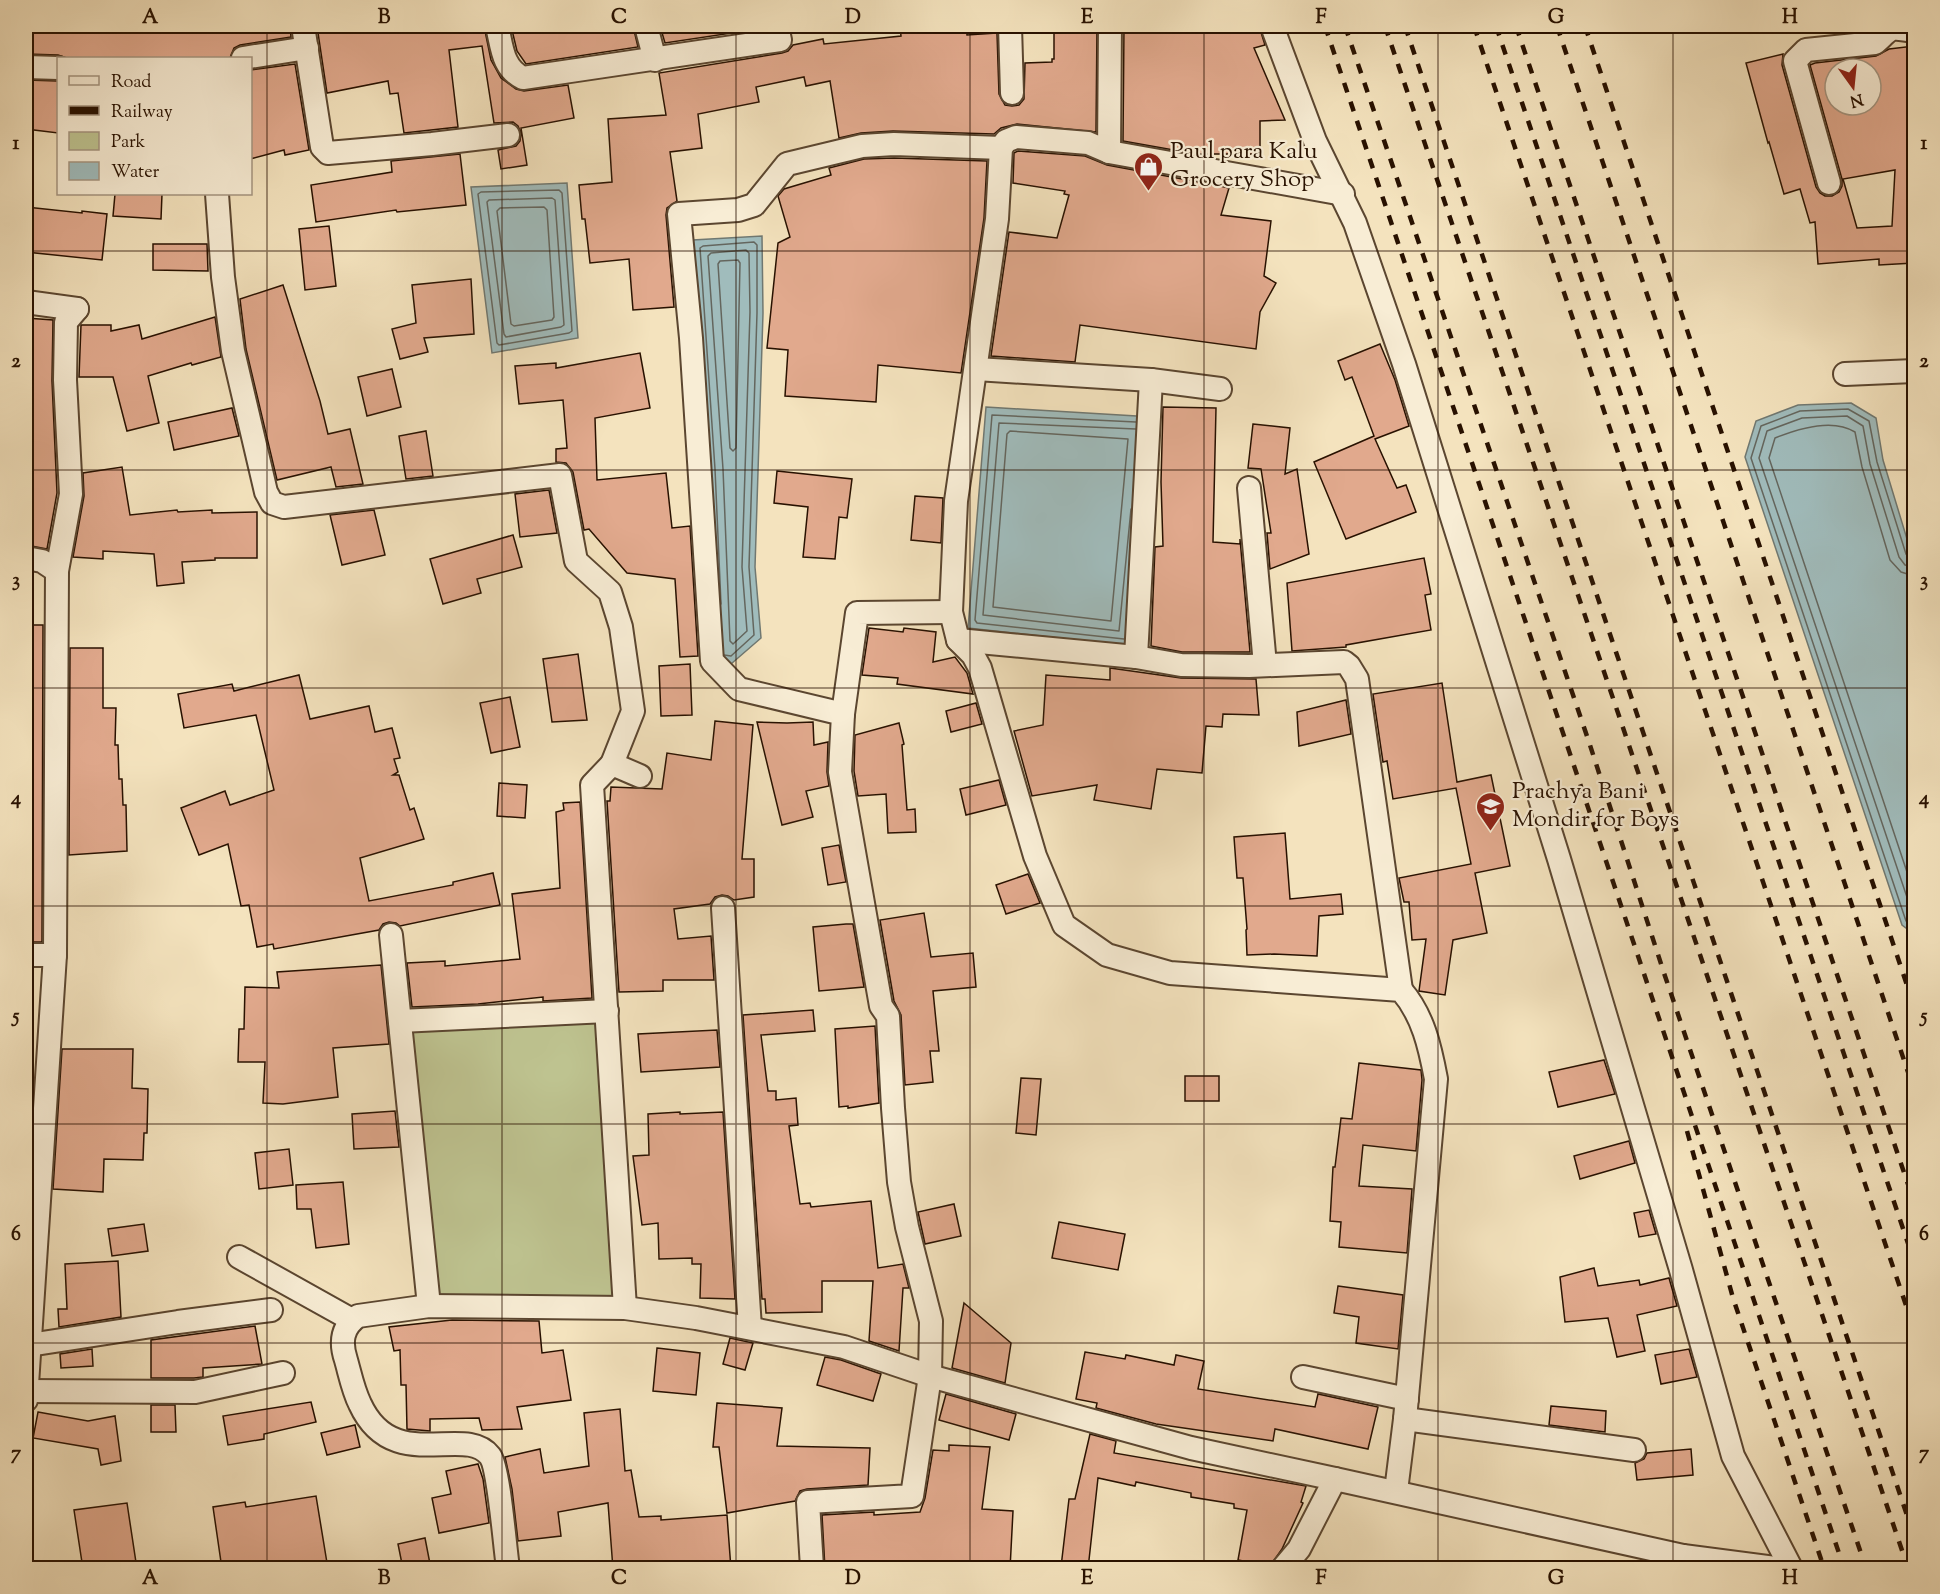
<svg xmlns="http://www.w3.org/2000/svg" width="1940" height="1594" viewBox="0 0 1940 1594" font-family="'Sorts Mill Goudy',serif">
<rect width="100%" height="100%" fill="#f4e3be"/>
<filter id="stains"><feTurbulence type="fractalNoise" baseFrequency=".00333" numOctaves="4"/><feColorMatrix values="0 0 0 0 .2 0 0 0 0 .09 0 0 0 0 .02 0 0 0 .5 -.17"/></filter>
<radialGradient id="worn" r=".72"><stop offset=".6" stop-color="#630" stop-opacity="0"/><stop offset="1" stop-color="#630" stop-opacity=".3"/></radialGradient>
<polygon fill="#bec390" stroke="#736a48" stroke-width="1.5" points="607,1011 619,1301 432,1301 400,1021"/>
<g fill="#a0bcbc" stroke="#707871" stroke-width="1.5">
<polygon points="567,183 578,338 492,353 471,187"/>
<polygon points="762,236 763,313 755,567 761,638 731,664 717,659 709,469 693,240"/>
<polygon points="1851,403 1876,418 1883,460 1914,562 1914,934 1902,925 1745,457 1756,421 1798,405"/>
<polygon points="986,407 1153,417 1133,646 968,628"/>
</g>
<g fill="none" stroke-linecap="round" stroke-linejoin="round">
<g stroke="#64665e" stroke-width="1.5">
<polygon points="559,190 562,193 572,331 569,333 499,345 497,343 478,194 481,192"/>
<polygon points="552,198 555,200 564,325 561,327 506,337 504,334 487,202 489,200"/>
<polygon points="544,207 547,210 554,317 552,320 514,326 511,324 497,211 500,208"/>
<polygon points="746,250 749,253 750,312 742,567 747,631 733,644 730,641 723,469 708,256 711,253"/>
<polygon points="738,260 740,263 736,448 733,451 730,448 718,264 720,261"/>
<polygon points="1010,431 1128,439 1111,621 993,607 1007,434"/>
<polyline points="1131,509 1119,631 983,615 999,423 1136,429"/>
<polyline points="1914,559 1909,558 1906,554 1877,462 1869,421 1848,409 1800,411 1761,426 1751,458 1906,921 1914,927"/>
<polyline points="1914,567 1905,565 1899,557 1870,464 1863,426 1847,416 1802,418 1767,431 1759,458 1914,918"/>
<path d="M1914,576L1901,572L1890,560L1862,467L1855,432C1833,418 1797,429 1775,438L1769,458L1914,893"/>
<polyline points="721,604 715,469 700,248 703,246 754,242 757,245 757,313 749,567 754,635 731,656 724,655"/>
<polyline points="1124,639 977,623 975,620 992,415 1136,422"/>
</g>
</g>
<g fill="#e1a98d" stroke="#281100" stroke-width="1.5" fill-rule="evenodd">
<polygon points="26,26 166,27 290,26 291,37 240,45 234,48 230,58 67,58 58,55 26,54"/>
<polygon points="317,26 484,26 491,60 501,78 516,89 524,91 568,85 574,118 521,128 527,165 501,169 498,150 516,146 520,141 521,133 518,126 513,122 494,123 482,46 449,50 458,127 404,133 398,93 390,94 388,81 327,93"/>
<polygon points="511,26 633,26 638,47 526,64 517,51"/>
<polygon points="660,26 758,26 759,29 665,43"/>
<polygon points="900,26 966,26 967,35 997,33 999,94 1005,105 1012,106 1019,105 1024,99 1025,63 1052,62 1052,59 1054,59 1054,26 1097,26 1096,132 1017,124 1001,128 994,134 893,131 861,133 839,138 830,81 806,86 804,77 756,87 759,102 698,114 702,148 670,152 677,201 667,208 666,215 674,307 633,310 629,259 590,263 585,219 582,219 579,185 612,182 608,119 666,115 659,73 782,53 788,51 793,45 823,39 824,44 901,36"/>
<polygon points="1124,26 1259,26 1265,45 1254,48 1285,120 1260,121 1260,154 1196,154 1123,141"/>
<path d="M1914,46V263L1879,265V259L1818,264L1815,222L1810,223L1800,189L1784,194L1769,142L1768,143L1746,63L1783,54L1782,65L1816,187L1820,193L1825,196H1832L1839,192L1842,186V179L1810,65L1815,63L1876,56L1889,49ZM1835,69H1871V105H1835ZM1895,170L1892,226L1857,228L1843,179Z"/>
<polygon points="295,64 309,150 285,155 284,150 250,159 250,70"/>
<polygon points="26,80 58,81 58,133 26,129"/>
<polygon points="1018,151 1085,156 1107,165 1220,186 1229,188 1221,215 1271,221 1264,276 1276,283 1260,312 1256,349 1080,325 1075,362 991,356 1009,232 1057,238 1069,195 1064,194 1065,191 1013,183 1014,153"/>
<polygon points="460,154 466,205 397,212 396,210 316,222 311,185 392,172 391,161"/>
<polygon points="894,158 987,161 984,218 961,373 878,365 876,402 785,396 788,350 767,348 778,243 790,237 778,196 784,189 831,175 829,168 864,159"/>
<polygon points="115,194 162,194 161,219 113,216"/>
<polygon points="26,207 82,213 82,211 107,214 102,260 26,252"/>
<polygon points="329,226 336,286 305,290 299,229"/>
<polygon points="153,244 207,244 208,271 153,270"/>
<polygon points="471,279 474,334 424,338 428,352 400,359 392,329 416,323 412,285"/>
<polygon points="283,285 320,401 328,434 350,429 363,484 336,487 331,467 277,480 246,349 240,299"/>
<polygon points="215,317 221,357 192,365 191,363 148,376 159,423 127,431 113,377 79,377 81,325 111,325 111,331 139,325 142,339"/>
<polygon points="26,318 53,320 52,381 57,493 47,549 26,545"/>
<polygon points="1380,344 1395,380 1409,426 1375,439 1397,488 1406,485 1416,512 1346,539 1314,462 1374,436 1352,377 1345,380 1338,361"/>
<polygon points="640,353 650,408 595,418 597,480 666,473 672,528 690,526 698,656 680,657 675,579 627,573 589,529 584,530 573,472 566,463 556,462 556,449 567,448 563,400 519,404 515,366 556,363 556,368"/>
<polygon points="392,369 401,407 367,416 358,377"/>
<polygon points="1163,407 1216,408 1213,542 1240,544 1240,539 1250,652 1182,652 1151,646 1155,547 1163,546 1161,482"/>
<polygon points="232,408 239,436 174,450 168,422"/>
<polygon points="1253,424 1290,428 1285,474 1297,469 1309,554 1270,569 1267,533 1271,533 1261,469 1248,468"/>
<polygon points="426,431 433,476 406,479 399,436"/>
<polygon points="122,467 130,515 177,510 178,512 212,510 212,513 257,512 257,558 215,558 215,560 182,562 184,583 157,586 154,554 103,551 103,559 73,557 84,496 83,473"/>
<polygon points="777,471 852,479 847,518 839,517 835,559 803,557 808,507 774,503"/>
<polygon points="549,490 557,533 520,537 515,494"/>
<polygon points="915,496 943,498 941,543 911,540"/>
<polygon points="374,510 385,555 342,565 330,515"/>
<polygon points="513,535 522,567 477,579 481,593 443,604 430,559"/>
<polygon points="1424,558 1431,594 1425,595 1431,630 1346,645 1346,647 1292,651 1287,583"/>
<polygon points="26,625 43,625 42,942 26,942"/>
<polygon points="869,628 903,632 904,628 936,632 933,662 955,657 967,673 973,694 897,684 898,678 862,675"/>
<polygon points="70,648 103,648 103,708 116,708 115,745 118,745 119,779 122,779 123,805 126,805 127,851 69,855"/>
<polygon points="578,654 587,720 552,722 543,659"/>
<polygon points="690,664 692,715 661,716 659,666"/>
<polygon points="1110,668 1181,678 1256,679 1259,715 1223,714 1222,727 1206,726 1202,773 1157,769 1151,809 1094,800 1097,785 1032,796 1014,731 1043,725 1046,675 1110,680"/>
<polygon points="299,675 310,719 369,706 375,732 392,728 400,758 394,759 398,772 393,775 399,775 410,810 414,808 424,839 360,858 369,901 453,885 453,882 493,873 500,905 400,926 396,923 389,922 383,924 379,930 274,949 273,944 257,947 249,905 241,906 228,844 199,855 181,808 225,791 230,805 274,790 256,715 184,728 178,694 232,684 234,691"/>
<polygon points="1442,683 1457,782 1491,775 1510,866 1475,873 1487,933 1453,940 1445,995 1419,991 1426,939 1412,940 1409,902 1404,902 1399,878 1471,864 1456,788 1393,799 1387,761 1383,762 1373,694"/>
<polygon points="510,697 520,747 491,753 480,703"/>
<polygon points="1346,700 1351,734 1299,746 1297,712"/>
<polygon points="976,703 982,724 951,732 946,711"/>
<polygon points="715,721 753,725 742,859 754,859 754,897 734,900 728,896 722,895 715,897 710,904 674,909 678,939 711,936 714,980 663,980 663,991 619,992 607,801 610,801 611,787 662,789 667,753 711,760"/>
<polygon points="757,722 787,723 813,722 814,745 828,742 827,772 829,786 806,791 813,817 782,825"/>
<polygon points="899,723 904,744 902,745 907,810 915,809 916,832 888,833 886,794 858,796 854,771 855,735"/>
<polygon points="999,780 1006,805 966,815 960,789"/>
<polygon points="499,783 527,785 525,818 497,816"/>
<polygon points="580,802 592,998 543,1001 543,997 478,1004 412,1007 407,963 445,961 445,966 520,959 512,894 560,888 556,812 564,810 563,803"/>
<polygon points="1285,833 1290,899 1341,894 1343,914 1319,916 1317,956 1274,954 1247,955 1246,930 1247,929 1243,878 1237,878 1234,837"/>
<polygon points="839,845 846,882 828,885 822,848"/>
<polygon points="1028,874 1040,903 1006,914 996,885"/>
<polygon points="924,913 931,957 973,953 976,987 933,991 939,1051 930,1051 933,1082 905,1085 901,1015 894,1001 880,920"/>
<polygon points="846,924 853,924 864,987 819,991 813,927"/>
<polygon points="381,965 389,1044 333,1048 338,1097 283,1104 263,1103 265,1062 238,1062 239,1029 244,1029 245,987 279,988 277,972"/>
<polygon points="813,1010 815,1031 761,1035 768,1091 776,1091 776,1100 796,1098 798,1125 789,1126 800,1204 810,1203 811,1207 871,1201 878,1268 903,1264 909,1288 903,1288 899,1351 869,1341 873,1281 822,1281 822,1312 766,1313 765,1299 762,1299 743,1015"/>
<polygon points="875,1026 879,1103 848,1108 848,1106 839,1107 835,1029"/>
<polygon points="717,1030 720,1067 641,1072 638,1034"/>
<polygon points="62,1049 133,1049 132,1088 148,1089 147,1133 144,1133 143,1160 104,1159 103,1192 53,1189"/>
<polygon points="1604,1060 1615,1094 1558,1107 1549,1072"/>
<polygon points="1359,1063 1421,1070 1422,1080 1416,1151 1363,1145 1359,1186 1412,1189 1407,1253 1339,1247 1341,1222 1330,1221 1333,1167 1335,1167 1341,1118 1352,1119"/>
<rect x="1185" y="1076" width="34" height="25"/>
<polygon points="1021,1078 1041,1079 1036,1135 1016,1133"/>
<polygon points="26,1085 33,1086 26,1188"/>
<polygon points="395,1111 399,1147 354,1149 352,1114"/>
<polygon points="680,1112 680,1114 723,1112 735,1299 700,1298 701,1264 692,1264 692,1258 659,1259 658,1223 642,1225 633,1156 649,1155 648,1114"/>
<polygon points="1629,1141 1635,1163 1580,1179 1574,1156"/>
<polygon points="289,1149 293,1185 259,1189 255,1153"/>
<polygon points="343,1182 349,1244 316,1248 311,1209 297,1209 296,1185"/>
<polygon points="954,1204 961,1236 925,1244 918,1212"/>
<polygon points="1649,1210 1656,1234 1639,1237 1634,1213"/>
<polygon points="1059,1222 1125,1234 1118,1270 1052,1258"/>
<polygon points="144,1224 148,1251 112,1256 108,1229"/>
<polygon points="118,1261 121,1317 59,1327 58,1309 67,1309 65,1264"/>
<polygon points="1594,1268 1598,1286 1639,1280 1640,1285 1669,1278 1677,1306 1637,1315 1645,1351 1617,1357 1608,1318 1565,1322 1560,1277"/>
<polygon points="1338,1286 1403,1295 1398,1349 1356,1343 1359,1317 1334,1313"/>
<polygon points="964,1303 1011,1343 1005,1383 952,1368"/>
<polygon points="452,1320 539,1321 542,1353 563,1350 571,1400 517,1407 522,1429 482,1430 479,1418 430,1419 430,1431 407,1429 406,1385 401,1385 400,1350 394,1351 389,1327"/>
<polygon points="255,1326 262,1364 203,1368 203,1377 194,1378 151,1378 151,1340"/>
<polygon points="730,1338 753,1343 745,1370 723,1364"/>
<polygon points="657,1348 700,1353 696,1395 653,1391"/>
<polygon points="92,1349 93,1366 61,1368 60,1354"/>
<polygon points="1689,1349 1697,1377 1661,1384 1655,1355"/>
<polygon points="1085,1352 1125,1359 1126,1355 1174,1365 1176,1355 1204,1361 1198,1389 1315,1407 1318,1394 1378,1407 1368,1449 1275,1429 1273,1441 1156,1424 1096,1408 1097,1403 1076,1399"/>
<polygon points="825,1357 841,1360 881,1374 873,1401 817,1385"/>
<polygon points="946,1394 1016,1414 1009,1440 939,1420"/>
<polygon points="311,1402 316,1422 264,1434 264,1439 228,1445 223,1416"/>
<polygon points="717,1403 782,1408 777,1446 870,1448 868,1485 807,1489 800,1491 795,1501 727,1513 719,1447 713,1447"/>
<polygon points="151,1405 175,1405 176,1432 151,1432"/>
<polygon points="1551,1406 1606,1411 1605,1432 1549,1425"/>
<polygon points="620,1409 625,1471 631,1470 639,1517 661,1516 661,1520 727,1515 731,1569 613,1569 608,1503 558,1512 561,1536 518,1541 512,1489 505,1457 540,1449 544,1473 589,1466 584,1413"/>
<polygon points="38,1412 88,1421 115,1416 121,1461 101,1465 98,1449 33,1438"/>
<polygon points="355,1425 360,1447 327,1455 321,1433"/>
<polygon points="1090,1434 1116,1441 1114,1453 1306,1486 1301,1502 1303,1503 1282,1549 1270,1566 1238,1560 1247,1510 1234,1508 1234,1504 1191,1497 1191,1493 1136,1482 1135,1486 1098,1478 1088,1569 1061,1567 1069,1499 1075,1499"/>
<polygon points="949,1445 990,1447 982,1509 1013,1511 1010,1569 943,1566 943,1569 825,1569 822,1515 874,1512 874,1515 920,1512 925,1498 933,1450 949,1451"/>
<polygon points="1691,1449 1693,1475 1637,1480 1635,1463 1644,1459 1647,1453"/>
<polygon points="478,1464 483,1479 489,1523 439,1533 432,1498 451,1494 446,1471"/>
<polygon points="316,1496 328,1569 222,1569 213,1507 245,1502 246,1507"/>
<polygon points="127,1503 137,1569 83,1569 74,1510"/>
<polygon points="425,1538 431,1569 403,1569 398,1544"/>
</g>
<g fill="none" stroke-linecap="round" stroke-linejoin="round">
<defs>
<g id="minor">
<polyline points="303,26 322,147 328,153 432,144 508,135"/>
<path d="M497,26C502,46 502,68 523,78L780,40L777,26"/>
<polyline points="646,26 655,60"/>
<polyline points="1010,26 1012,93"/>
<path d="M1110,26L1109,152L1088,143L1016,137L1006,141L1001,148L997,219L956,501L951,612L958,640L973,655L980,668L1035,856L1064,925L1107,955L1170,973L1401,990C1423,1015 1430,1047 1436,1079L1405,1419L1396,1491"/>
<polyline points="1272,26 1315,141 1355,223 1404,364 1559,859 1681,1270 1733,1456 1791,1568"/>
<polyline points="243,58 307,48"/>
<polyline points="26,67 58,68"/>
<polyline points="1109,152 1343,194"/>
<path d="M1829,183L1795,61L1806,50L1875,43C1893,27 1888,27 1914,31"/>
<polyline points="217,194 223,277 233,351 266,492 272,503 284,507 560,475 576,561 610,592 621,627 633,711 612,764"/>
<polyline points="26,302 77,309"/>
<polyline points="976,369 1151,380 1220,389"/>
<polyline points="1845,374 1914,371"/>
<polyline points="1249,488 1265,665"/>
<polyline points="26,558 42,561 57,571"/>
<polyline points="958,640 1136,657 1181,665 1249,666 1344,662 1349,666 1357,679 1401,990"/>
<polyline points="1136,657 1151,380"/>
<polyline points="843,714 857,613 951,612"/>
<polyline points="723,908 750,1328"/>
<polyline points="391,935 429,1306"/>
<polyline points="26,955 55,955"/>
<polyline points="400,1021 607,1011"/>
<polyline points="239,1257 352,1320"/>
<polyline points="625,1308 592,785 612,764 640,776"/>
<polyline points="29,1345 178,1322 271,1310"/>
<polyline points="1303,1377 1407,1399"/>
<polyline points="26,1391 195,1392 283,1373"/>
<polyline points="26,1400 55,955 57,571 71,494 65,380 66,322 77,309"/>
<polyline points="1405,1419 1634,1450"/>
<polyline points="1683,1556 1775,1568"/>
<path d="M508,1568C505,1549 499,1468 490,1456C465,1423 393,1476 360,1404C353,1390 350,1374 346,1360C340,1342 342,1327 358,1316L429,1306L625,1308L696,1318L844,1347L930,1376L1191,1448L1335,1479"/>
<polyline points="812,1568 808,1502 912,1496 930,1376 931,1321 907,1227 899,1182 893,1108 888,1016 881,1006 840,772 843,714 739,689 712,661 691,338 679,214 738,210 754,205 787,164 862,146 894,144 1001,148"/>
<polyline points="1283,1568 1299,1549 1335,1479 1683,1556 1683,1568"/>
</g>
</defs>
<use href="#minor" stroke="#5b4630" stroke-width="26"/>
<use href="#minor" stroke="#f8edd5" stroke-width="22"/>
<g stroke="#281100" stroke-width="4.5" stroke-dasharray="10 10" stroke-linecap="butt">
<polyline points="1325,26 1844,1568"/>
<polyline points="1345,26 1588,739 1664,973 1866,1568"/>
<polyline points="1385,26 1908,1568"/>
<polyline points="1405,26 1914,1536"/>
<polyline points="1474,26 1914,1329"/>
<polyline points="1496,26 1914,1261"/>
<polyline points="1516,26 1914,1202"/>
<polyline points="1557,26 1914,1090"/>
<polyline points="1585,26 1914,1006"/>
<polyline points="1687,1131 1733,1298 1824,1568"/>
</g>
</g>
<path fill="none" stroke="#281100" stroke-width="1.5" stroke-opacity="0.55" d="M267,26V1568M502,26V1568M736,26V1568M970,26V1568M1204,26V1568M1438,26V1568M1673,26V1568M26,251H1914M26,470H1914M26,688H1914M26,906H1914M26,1124H1914M26,1343H1914"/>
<defs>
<symbol id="shop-pin" viewBox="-11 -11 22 30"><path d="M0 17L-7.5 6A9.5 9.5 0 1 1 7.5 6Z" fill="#8f2418" stroke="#f8edd5"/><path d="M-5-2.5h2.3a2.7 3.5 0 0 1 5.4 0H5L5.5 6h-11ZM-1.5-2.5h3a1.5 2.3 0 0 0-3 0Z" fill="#fff"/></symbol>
<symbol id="school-pin" viewBox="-11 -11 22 30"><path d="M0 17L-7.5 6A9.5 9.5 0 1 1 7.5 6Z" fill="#8f2418" stroke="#f8edd5"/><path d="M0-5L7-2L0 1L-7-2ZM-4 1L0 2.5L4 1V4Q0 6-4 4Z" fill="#fff"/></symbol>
</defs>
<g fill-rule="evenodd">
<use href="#shop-pin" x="1132" y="150" width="33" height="45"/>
<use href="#school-pin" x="1474" y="790" width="33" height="45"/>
</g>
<g text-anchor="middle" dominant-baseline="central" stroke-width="4.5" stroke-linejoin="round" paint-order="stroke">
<g font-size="24" fill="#281100" stroke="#f8edd5" text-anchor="start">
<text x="1170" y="152">Paul para Kalu<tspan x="1170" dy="28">Grocery Shop</tspan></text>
<text x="1512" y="792">Prachya Bani<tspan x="1512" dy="28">Mondir for Boys</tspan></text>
</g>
</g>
<rect width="1940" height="1594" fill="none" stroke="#f4e3be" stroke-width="66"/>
<rect x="57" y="57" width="195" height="138" fill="#f8edd5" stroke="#a59580" stroke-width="1.5"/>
<rect x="69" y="76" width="30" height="9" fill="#f8edd5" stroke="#a59580" stroke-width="1.5"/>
<text x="111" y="87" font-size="18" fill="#281100">Road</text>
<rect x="69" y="106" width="30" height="9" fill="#281100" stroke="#a59580" stroke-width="1.5"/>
<text x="111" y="117" font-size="18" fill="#281100">Railway</text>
<rect x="69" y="132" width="30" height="18" fill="#bec390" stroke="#a59580" stroke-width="1.5"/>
<text x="111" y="147" font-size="18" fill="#281100">Park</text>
<rect x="69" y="162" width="30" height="18" fill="#a0bcbc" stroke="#a59580" stroke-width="1.5"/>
<text x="111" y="177" font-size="18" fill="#281100">Water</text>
<g transform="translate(1853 87) rotate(165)"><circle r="28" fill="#f8edd5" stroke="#a59580" stroke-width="1.5"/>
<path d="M0-4.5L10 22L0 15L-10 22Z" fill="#8f2418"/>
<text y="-9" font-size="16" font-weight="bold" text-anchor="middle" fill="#281100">N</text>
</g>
<rect x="33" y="33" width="1874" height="1528" fill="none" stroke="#281100" stroke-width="2"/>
<g font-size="20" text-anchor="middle" font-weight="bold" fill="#281100">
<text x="150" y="23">A</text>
<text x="384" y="23">B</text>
<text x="619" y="23">C</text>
<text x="853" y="23">D</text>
<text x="1087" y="23">E</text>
<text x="1321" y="23">F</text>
<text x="1556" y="23">G</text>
<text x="1790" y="23">H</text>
<text x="16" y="149">1</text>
<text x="1924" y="149">1</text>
<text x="16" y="367">2</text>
<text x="1924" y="367">2</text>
<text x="16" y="586">3</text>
<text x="1924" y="586">3</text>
<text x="16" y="804">4</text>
<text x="1924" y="804">4</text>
<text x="16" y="1022">5</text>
<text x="1924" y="1022">5</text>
<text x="16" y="1240">6</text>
<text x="1924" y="1240">6</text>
<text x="16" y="1459">7</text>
<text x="1924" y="1459">7</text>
<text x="150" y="1584">A</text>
<text x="384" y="1584">B</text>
<text x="619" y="1584">C</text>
<text x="853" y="1584">D</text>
<text x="1087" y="1584">E</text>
<text x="1321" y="1584">F</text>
<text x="1556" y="1584">G</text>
<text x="1790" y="1584">H</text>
</g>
<rect width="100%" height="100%" filter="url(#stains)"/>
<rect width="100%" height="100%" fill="url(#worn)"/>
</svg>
